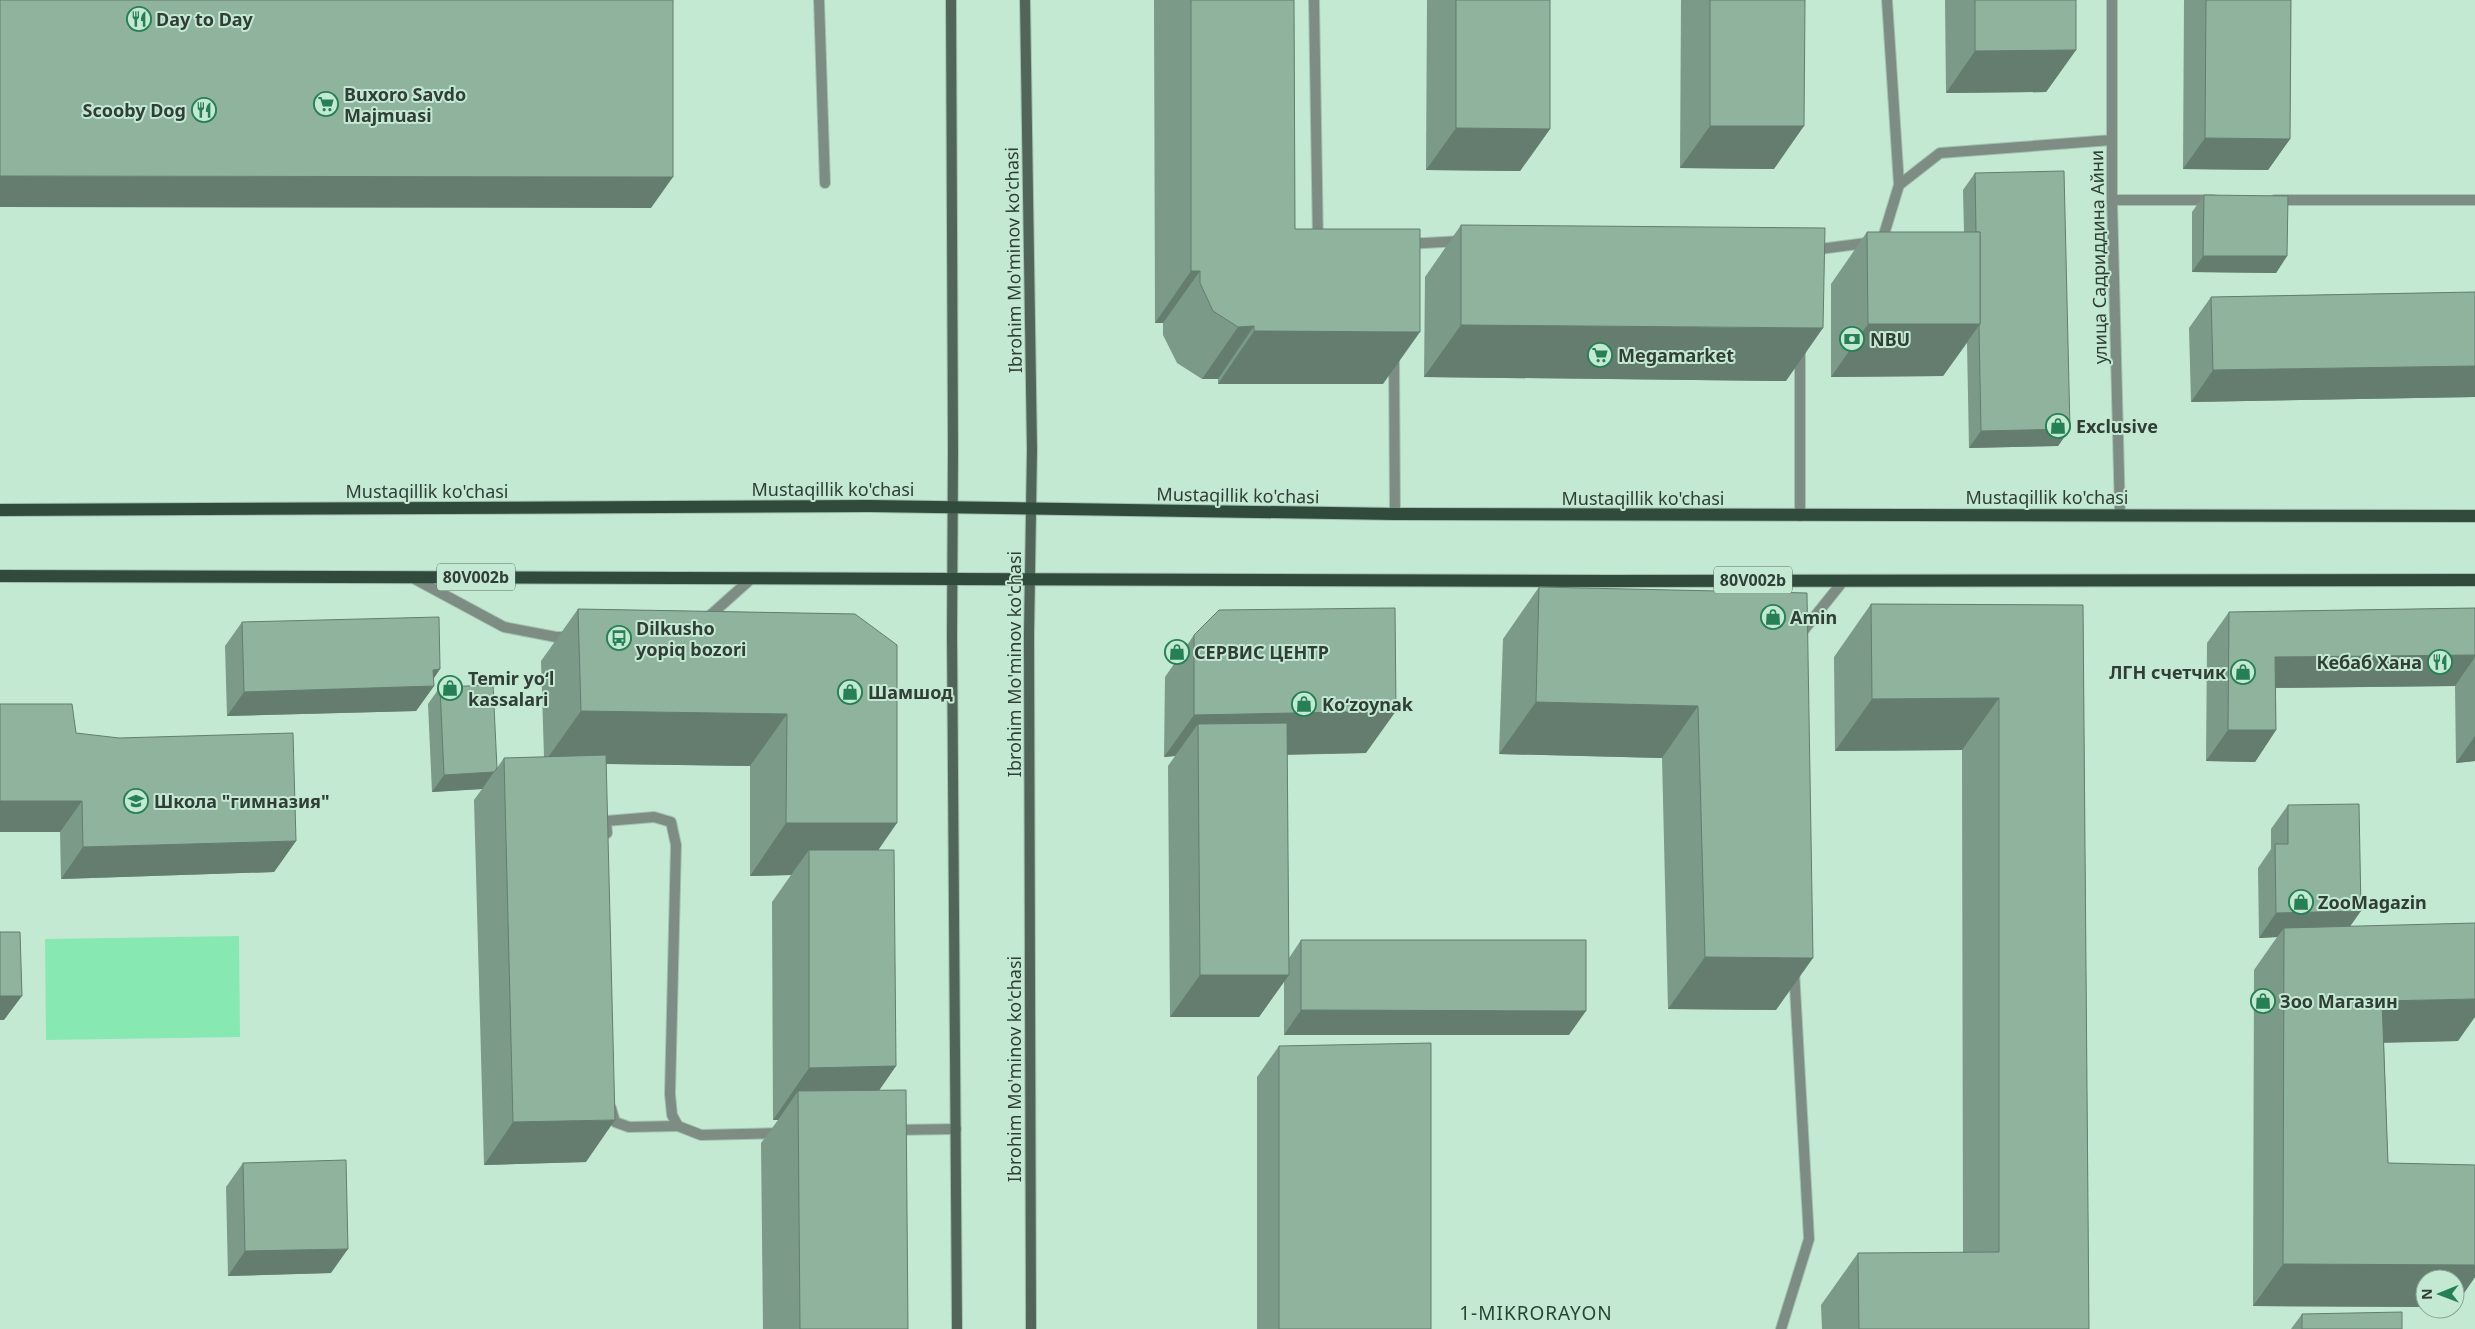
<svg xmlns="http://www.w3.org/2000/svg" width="2475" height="1329" viewBox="0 0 2475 1329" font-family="'Noto Sans',sans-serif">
<rect width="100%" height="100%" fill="#c4e9d2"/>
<polygon fill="#88e8b2" points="239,936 240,1037 46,1040 45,939"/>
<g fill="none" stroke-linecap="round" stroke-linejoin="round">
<defs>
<g id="lane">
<polyline points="819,0 825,183"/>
<polyline points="1887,0 1899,185"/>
<polyline points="2112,200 2213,200"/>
<polyline points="2275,200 2475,200"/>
<polyline points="1812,250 1882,241 1899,185 1940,153 2112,140"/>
<polyline points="413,578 504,627 556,637 571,637"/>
<polyline points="705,620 752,578"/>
<polyline points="1799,636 1844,580"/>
<polyline points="607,833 606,821 654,817 671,822 676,845 670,1094 672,1115 678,1126 701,1135 781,1133"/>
<polyline points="611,1108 615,1122 629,1127 678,1126"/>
<polyline points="893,1130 956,1129"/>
<polyline points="1781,1329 1809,1239 1794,970"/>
</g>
<g id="street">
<polyline points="1314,0 1318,243"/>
<polyline points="2112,0 2112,200 2120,514"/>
<polyline points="1406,244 1462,241"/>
<polyline points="1800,349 1800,516"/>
<polyline points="1394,355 1395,514"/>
</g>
<g id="secondary">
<polyline points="951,0 953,451 952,636 957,1329"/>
<polyline points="1025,0 1032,450 1029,635 1031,1329"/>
</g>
<g id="primary">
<polyline points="0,510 869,506 1395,514 2475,516"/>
<polyline points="0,576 1609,581 2475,580"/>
</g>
</defs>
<use href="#lane" stroke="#a3c3af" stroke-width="12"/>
<use href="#street" stroke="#a3c3af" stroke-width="12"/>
<use href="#secondary" stroke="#a3c3af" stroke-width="12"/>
<use href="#primary" stroke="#a3c3af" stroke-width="14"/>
<use href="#lane" stroke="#7e8d84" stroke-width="10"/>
<use href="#street" stroke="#7e8d84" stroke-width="10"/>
<use href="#secondary" stroke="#516659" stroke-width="10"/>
<use href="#primary" stroke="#304b3c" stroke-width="12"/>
</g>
<g fill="#7b9a87">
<polygon points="1154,0 1294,0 1295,229 1383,384 1218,384 1218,379 1202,379 1177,363 1163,335 1163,323 1155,323"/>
<polygon points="1427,0 1550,0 1550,129 1520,171 1426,170"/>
<polygon points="1681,0 1805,0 1774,169 1680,168"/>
<polygon points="1945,0 2076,0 2076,50 2046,92 1946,93"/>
<polygon points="2184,0 2291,0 2290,139 2268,170 2183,169"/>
<polygon points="1975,173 2070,429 2058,446 1969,448 1967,343 1943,376 1831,377 1831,284 1867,232 1964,232 1963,190"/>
<polygon points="2204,195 2287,256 2276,273 2192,272 2192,212"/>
<polygon points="1461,225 1786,381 1424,377 1425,277"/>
<polygon points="2475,292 2475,397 2191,402 2189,328 2211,297"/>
<polygon points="1539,587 1807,593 1776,1010 1668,1009 1662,758 1499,754 1503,639"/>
<polygon points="1871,604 2083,605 2089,1329 1822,1329 1821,1305 1858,1253 1963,1253 1962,750 1835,751 1834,657"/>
<polygon points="2475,608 2475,761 2456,763 2455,686 2276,688 2276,730 2255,762 2206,761 2207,643 2229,612"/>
<polygon points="578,609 855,614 878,850 896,1066 879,1090 908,1329 763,1329 761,1143 778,1120 773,1120 772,902 791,875 750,876 750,766 606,764 586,1162 484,1165 474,800 482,789 432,792 428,704 440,687 497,768 504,758 544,757 541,661"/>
<polygon points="242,622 440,669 433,679 434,686 416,711 227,716 225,646"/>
<polygon points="1194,635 1366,753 1287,755 1289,958 1301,940 1569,1035 1284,1035 1284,981 1259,1017 1170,1017 1168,766 1175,756 1164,757 1165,677"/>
<polygon points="76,733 296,841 274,872 61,879 60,832"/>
<polygon points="2288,805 2350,926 2458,1041 2384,1043 2388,1163 2475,1165 2475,1277 2455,1306 2425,1279 2425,1307 2253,1306 2254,970 2277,937 2259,938 2258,868 2271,849 2271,829"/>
<polygon points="1279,1046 1431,1329 1257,1329 1257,1077"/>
<polygon points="243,1163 331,1273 228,1276 226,1187"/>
<polygon points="2302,1314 2402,1329 2291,1329"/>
</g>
<g fill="#647d6e">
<polygon points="2076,50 2046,92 1946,93 1975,51"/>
<polygon points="1710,126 1804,126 1774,169 1680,168"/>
<polygon points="1456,128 1550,129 1520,171 1426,170"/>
<polygon points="2205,138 2290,139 2268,170 2183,169"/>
<polygon points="0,176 673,177 651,208 0,207"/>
<polygon points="2203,256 2287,256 2276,273 2192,272"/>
<polygon points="1191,271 1200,271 1163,323 1155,323"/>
<polygon points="1868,324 1980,324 1943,376 1831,377"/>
<polygon points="1461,325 1823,328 1786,381 1424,377"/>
<polygon points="1254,326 1218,379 1202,379 1238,327"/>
<polygon points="1254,331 1420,332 1383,384 1218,384"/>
<polygon points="2475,366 2475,397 2191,402 2213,370"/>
<polygon points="2070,429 2058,446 1969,448 1981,431"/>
<polygon points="2475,655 2475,657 2455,686 2253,688 2275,657"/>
<polygon points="440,669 428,687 434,686 416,711 227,716 244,692 433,670"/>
<polygon points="1999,698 1962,750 1835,751 1872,699"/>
<polygon points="1536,702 1698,706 1662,758 1499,754"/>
<polygon points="581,711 787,714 750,766 544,763"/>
<polygon points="1396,711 1366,753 1198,756 1198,724 1175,756 1164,757 1194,715"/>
<polygon points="2228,730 2276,730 2255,762 2206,761"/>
<polygon points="2475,736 2475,761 2456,763"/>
<polygon points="494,772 482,789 432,792 444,775"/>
<polygon points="0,801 82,801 60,832 0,832"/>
<polygon points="786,823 897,823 861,875 809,850 791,875 750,876"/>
<polygon points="296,841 274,872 61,879 83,847"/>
<polygon points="2361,911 2344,935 2284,928 2277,937 2259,938 2276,913"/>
<polygon points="1705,957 1813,958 1776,1010 1668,1009"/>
<polygon points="1200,975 1289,975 1259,1017 1170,1017"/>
<polygon points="0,996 22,996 4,1020 0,1020"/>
<polygon points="2475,999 2475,1017 2458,1041 2352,1043 2382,1001"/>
<polygon points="1301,1010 1586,1011 1569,1035 1284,1035"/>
<polygon points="896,1066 860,1118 798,1091 778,1120 773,1120 809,1068"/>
<polygon points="615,1120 586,1162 484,1165 513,1122"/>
<polygon points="348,1249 331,1273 228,1276 245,1251"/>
<polygon points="2283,1264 2475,1265 2475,1277 2455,1306 2455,1279 2425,1279 2425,1307 2253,1306"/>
</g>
<g fill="#8fb39d" stroke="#647d6e">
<polygon points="0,0 673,0 673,177 0,176"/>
<polygon points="1191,0 1294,0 1295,229 1420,229 1420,332 1254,331 1254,326 1238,327 1213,311 1200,283 1200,271 1191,271"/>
<polygon points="1456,0 1550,0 1550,129 1456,128"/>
<polygon points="1710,0 1805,0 1804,126 1710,126"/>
<polygon points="1975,0 2076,0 2076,50 1975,51"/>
<polygon points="2206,0 2291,0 2290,139 2205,138"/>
<polygon points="2064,171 2070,429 1981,431 1979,326 1980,324 1980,232 1976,232 1975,173"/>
<polygon points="2204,195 2288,196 2287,256 2203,256"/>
<polygon points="1461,225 1825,228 1823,328 1461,325"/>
<polygon points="1867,232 1980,232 1980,324 1868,324"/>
<polygon points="2475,292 2475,366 2213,370 2211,297"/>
<polygon points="1539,587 1807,593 1813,958 1705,957 1698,706 1536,702"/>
<polygon points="1871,604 2083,605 2089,1329 1859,1329 1858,1253 1999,1252 1999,698 1872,699"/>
<polygon points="1395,608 1396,711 1194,715 1194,635 1219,610"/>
<polygon points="2475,608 2475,655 2275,657 2276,730 2228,730 2229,612"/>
<polygon points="578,609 855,614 897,645 897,823 786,823 787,714 581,711"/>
<polygon points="439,617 440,669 433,670 434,686 244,692 242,622"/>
<polygon points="493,685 497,768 494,772 444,775 440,687"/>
<polygon points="0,704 72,704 76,733 119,738 293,733 296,841 83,847 82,801 0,801"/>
<polygon points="1287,723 1289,975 1200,975 1198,724"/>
<polygon points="606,755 615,1120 513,1122 504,758"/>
<polygon points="2359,804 2361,911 2276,913 2275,844 2288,844 2288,805"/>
<polygon points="809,850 894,850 896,1066 809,1068"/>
<polygon points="2475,923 2475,999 2382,1001 2388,1163 2475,1165 2475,1265 2283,1264 2284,928"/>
<polygon points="0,932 20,932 22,996 0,996"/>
<polygon points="1301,940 1586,940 1586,1011 1301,1010"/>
<polygon points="1431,1043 1431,1329 1279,1329 1279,1046"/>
<polygon points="906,1090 908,1329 800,1329 798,1091"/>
<polygon points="346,1160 348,1249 245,1251 243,1163"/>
<polygon points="2402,1312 2402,1329 2302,1329 2302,1314"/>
</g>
<defs>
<symbol id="restaurant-ring" viewBox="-11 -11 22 22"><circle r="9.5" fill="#c4e9d2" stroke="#278055" stroke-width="1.5"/><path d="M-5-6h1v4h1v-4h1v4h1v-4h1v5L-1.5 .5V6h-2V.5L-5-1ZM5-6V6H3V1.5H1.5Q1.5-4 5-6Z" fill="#278055"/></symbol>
<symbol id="supermarket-ring" viewBox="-11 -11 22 22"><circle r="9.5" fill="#c4e9d2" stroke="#278055" stroke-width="1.5"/><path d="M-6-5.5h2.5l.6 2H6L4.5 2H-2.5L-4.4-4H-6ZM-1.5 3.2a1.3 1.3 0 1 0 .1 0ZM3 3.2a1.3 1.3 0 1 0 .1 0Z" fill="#278055"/></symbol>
<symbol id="bank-ring" viewBox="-11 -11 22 22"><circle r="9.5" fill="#c4e9d2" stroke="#278055" stroke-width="1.5"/><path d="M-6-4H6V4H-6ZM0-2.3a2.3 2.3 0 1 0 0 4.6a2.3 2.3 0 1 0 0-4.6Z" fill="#278055"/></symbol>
<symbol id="shop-ring" viewBox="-11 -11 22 22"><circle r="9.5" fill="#c4e9d2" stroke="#278055" stroke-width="1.5"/><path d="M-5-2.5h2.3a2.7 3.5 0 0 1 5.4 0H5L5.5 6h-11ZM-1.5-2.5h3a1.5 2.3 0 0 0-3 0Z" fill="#278055"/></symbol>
<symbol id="bus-ring" viewBox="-11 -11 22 22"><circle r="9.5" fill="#c4e9d2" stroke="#278055" stroke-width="1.5"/><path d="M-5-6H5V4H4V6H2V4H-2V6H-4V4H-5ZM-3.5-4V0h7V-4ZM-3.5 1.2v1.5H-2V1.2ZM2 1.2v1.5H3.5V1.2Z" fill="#278055"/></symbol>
<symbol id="school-ring" viewBox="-11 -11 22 22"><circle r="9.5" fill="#c4e9d2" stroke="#278055" stroke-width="1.5"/><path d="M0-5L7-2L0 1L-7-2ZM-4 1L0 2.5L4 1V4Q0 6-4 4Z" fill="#278055"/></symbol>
</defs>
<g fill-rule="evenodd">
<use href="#restaurant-ring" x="125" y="5" width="28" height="28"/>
<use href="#supermarket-ring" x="312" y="90" width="28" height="28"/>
<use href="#restaurant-ring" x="190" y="96" width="28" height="28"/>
<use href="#bank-ring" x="1838" y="325" width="28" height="28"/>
<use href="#supermarket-ring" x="1586" y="341" width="28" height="28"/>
<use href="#shop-ring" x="2044" y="412" width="28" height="28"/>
<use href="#shop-ring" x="1759" y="603" width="28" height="28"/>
<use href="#bus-ring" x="605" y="624" width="28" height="28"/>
<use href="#shop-ring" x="1163" y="638" width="28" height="28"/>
<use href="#restaurant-ring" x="2426" y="648" width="28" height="28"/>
<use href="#shop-ring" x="2229" y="658" width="28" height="28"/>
<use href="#shop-ring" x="436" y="674" width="28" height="28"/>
<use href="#shop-ring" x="836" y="678" width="28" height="28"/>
<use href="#shop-ring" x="1290" y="690" width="28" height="28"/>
<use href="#school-ring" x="122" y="787" width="28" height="28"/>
<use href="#shop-ring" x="2287" y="888" width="28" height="28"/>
<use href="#shop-ring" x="2249" y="987" width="28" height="28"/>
</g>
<g text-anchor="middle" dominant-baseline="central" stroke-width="4" stroke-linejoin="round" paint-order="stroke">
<g fill="#c4e9d2" stroke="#5c7164" stroke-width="1">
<rect x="437" y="563.5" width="78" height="27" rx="4"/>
<rect x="1714" y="566.5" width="78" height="27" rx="4"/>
</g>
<g font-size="16" font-weight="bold" fill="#303e35">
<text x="476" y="577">80V002b</text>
<text x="1753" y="580">80V002b</text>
</g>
<g font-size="18" font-weight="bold" fill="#303e35" stroke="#c4e9d2" text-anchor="start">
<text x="156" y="19">Day to Day</text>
<text x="344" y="94">Buxoro Savdo<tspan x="344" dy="21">Majmuasi</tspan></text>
<text x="186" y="110" text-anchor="end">Scooby Dog</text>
<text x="1870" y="339">NBU</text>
<text x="1618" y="355">Megamarket</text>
<text x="2076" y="426">Exclusive</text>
<text x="1790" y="617">Amin</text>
<text x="636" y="628">Dilkusho<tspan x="636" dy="21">yopiq bozori</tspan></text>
<text x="1194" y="652">СЕРВИС ЦЕНТР</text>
<text x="2422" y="662" text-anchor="end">Кебаб Хана</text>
<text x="2226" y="672" text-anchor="end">ЛГН счетчик</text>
<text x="468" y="678">Temir yoʻl<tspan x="468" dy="21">kassalari</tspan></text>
<text x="868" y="692">Шамшод</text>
<text x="1322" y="704">Koʻzoynak</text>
<text x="154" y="801">Школа "гимназия"</text>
<text x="2318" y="902">ZooMagazin</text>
<text x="2280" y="1001">Зоо Магазин</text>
</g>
<g font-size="18" fill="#303e35" stroke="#c4e9d2">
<text transform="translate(2098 257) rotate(-91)">улица Садриддина Айни</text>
<text transform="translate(1013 260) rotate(-91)">Ibrohim Mo'minov ko'chasi</text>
<text x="833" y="489">Mustaqillik ko'chasi</text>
<text x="427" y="491">Mustaqillik ko'chasi</text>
<text transform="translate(1238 495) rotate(1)">Mustaqillik ko'chasi</text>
<text x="2047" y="497">Mustaqillik ko'chasi</text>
<text x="1643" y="498">Mustaqillik ko'chasi</text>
<text transform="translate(1014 664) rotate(-90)">Ibrohim Mo'minov ko'chasi</text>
<text transform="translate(1014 1069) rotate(-90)">Ibrohim Mo'minov ko'chasi</text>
</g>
<g font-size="19" letter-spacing="1" fill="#244533" stroke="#c4e9d2">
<text x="1536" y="1313">1-MIKRORAYON</text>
</g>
</g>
<g transform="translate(2440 1294) rotate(269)"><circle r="24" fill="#c4e9d2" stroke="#89a593"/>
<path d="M0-4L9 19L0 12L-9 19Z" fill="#278055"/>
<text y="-8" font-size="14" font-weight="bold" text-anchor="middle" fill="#303e35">N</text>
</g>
</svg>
